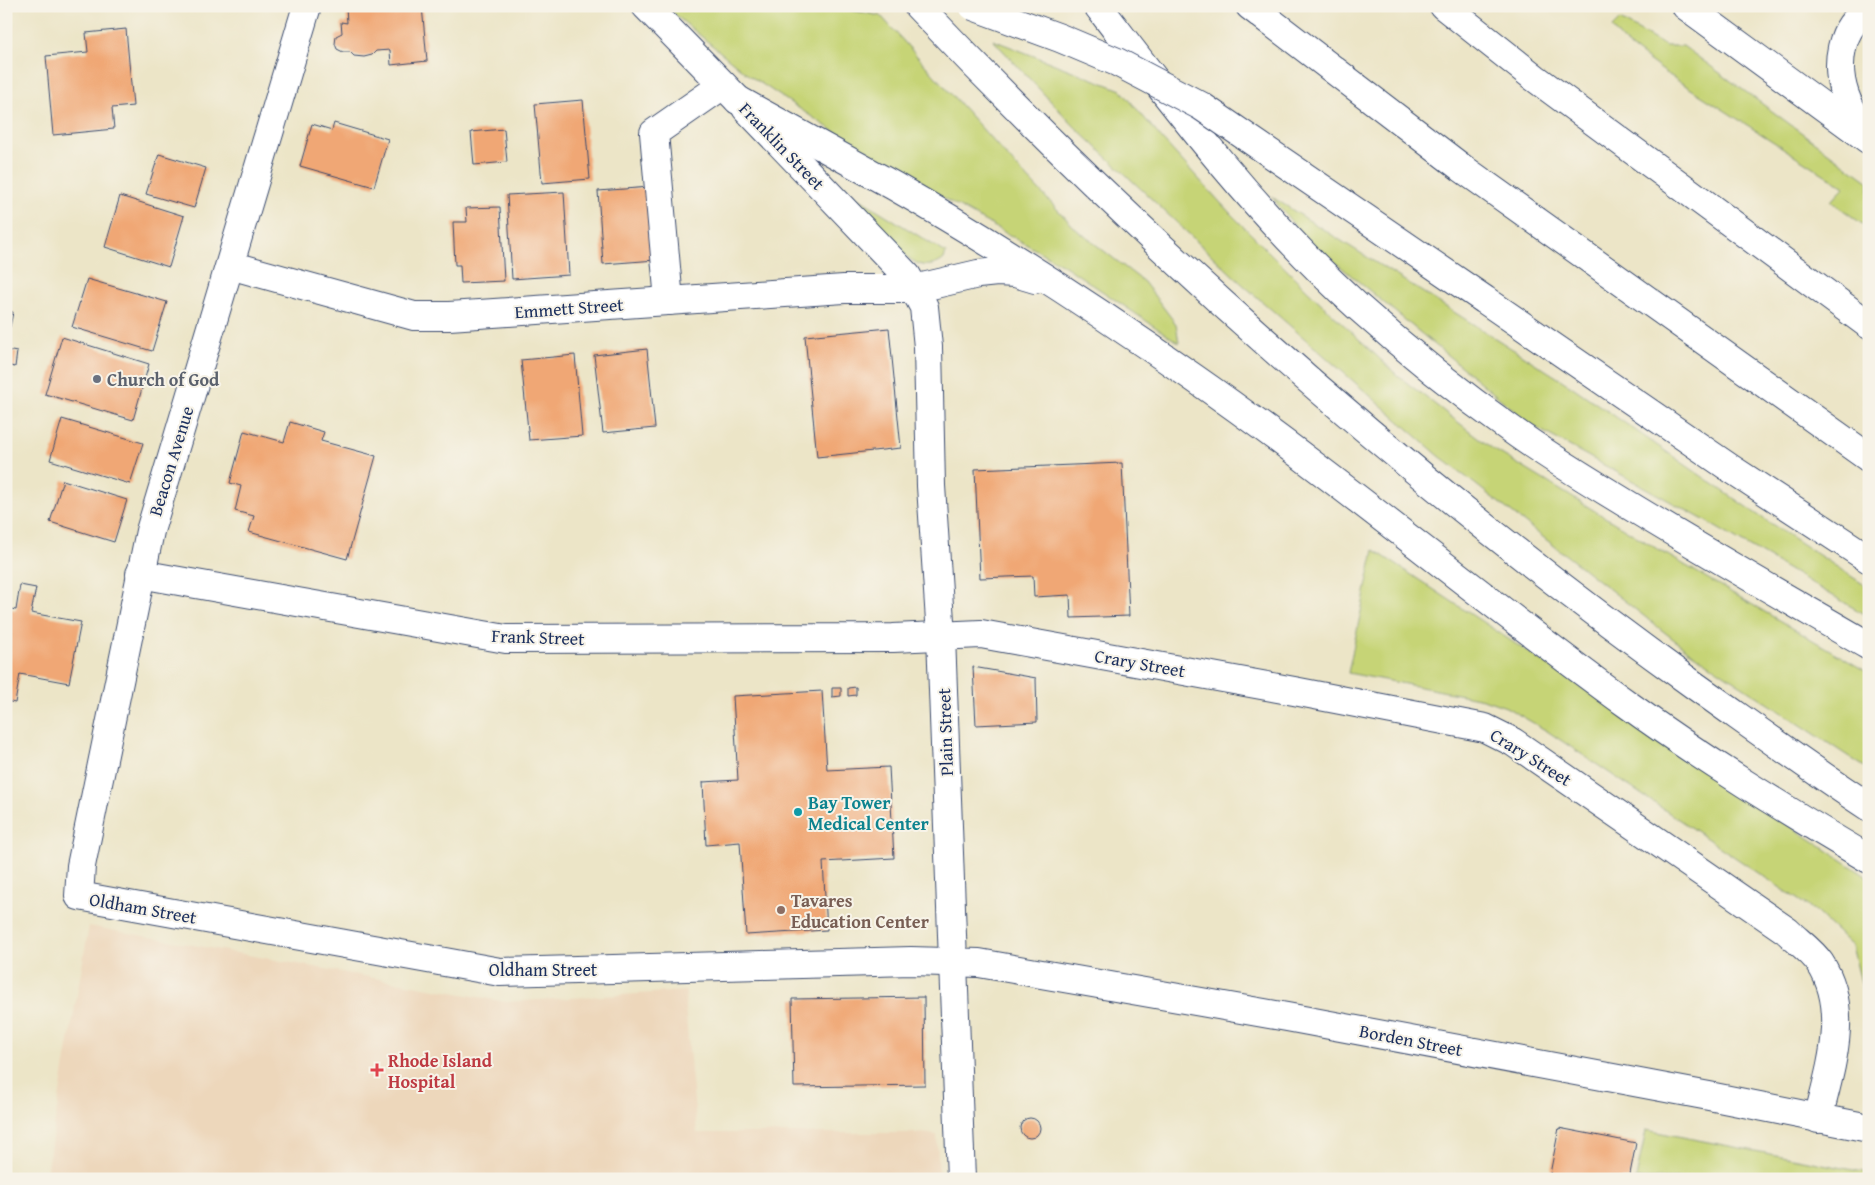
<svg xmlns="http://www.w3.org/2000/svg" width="1875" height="1185" viewBox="0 0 1875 1185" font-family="'Gentium Book Plus',serif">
<rect width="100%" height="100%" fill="#f7f3e8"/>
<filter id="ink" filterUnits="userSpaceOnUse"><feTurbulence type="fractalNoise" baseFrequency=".02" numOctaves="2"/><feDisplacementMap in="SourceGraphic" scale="10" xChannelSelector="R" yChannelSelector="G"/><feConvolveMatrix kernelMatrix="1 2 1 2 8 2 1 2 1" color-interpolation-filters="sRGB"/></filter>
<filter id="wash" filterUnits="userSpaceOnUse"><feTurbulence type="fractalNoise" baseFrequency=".0096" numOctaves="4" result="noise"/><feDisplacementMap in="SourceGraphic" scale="20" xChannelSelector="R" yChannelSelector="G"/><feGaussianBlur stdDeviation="1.12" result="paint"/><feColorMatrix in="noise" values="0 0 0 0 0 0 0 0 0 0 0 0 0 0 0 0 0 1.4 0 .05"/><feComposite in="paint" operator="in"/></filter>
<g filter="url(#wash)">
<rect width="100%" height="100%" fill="#ece5c7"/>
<polygon fill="#edd7bb" points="89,926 506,1002 686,991 685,1007 697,1133 922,1133 937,1135 939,1179 45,1179"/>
<g fill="#c6d476" stroke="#70826a">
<polygon points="673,6 829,6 881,16 1013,163 1077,230 1144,282 1176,324 1179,343 1065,266 891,169 747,74 674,14"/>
<polygon points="1620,20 1666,46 1683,46 1869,182 1869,229 1831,201 1844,187 1666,73 1624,42 1612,28"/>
<polygon points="993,40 1121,90 1162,139 1230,213 1308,291 1398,376 1493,449 1659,550 1869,673 1869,770 1686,649 1438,455 1241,283 1075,127"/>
<path d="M852,194L946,253L944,259C938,265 927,267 919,264C902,258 862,214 847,199Z"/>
<polygon points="1272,197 1574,388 1758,515 1869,588 1869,617 1702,519 1533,426 1301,234"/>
<polygon points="1374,550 1869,878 1869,1083 1866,1069 1868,1041 1864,994 1852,946 1815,911 1547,731 1506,707 1483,699 1348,673"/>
<polygon points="1646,1130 1869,1173 1869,1179 1636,1179"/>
</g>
<g id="blocks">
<g fill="#f0a775">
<polygon points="346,6 422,6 427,61 391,65 390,50 376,51 372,55 364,57 354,56 350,52 343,52 337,49 335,44 336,36 342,33 341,22 347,23"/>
<polygon points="126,29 133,106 112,108 114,129 53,135 46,56 88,52 86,33"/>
<polygon points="583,100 590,179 542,183 535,104"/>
<polygon points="334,123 388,139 374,187 300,166 312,124 332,130"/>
<polygon points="504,129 507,162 474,165 471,132"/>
<polygon points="159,154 206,168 194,208 146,194"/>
<polygon points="650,187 656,260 603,264 598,191"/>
<polygon points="564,192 569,275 512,279 507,195"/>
<polygon points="120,196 184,216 169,267 105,247"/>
<polygon points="500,207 504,281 461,283 460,265 455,265 453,222 467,222 466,208"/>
<polygon points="87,279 167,302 152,351 72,327"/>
<polygon points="6,311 13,312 10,327 6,326"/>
<polygon points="889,328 901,448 817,457 805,336"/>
<polygon points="62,337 149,364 133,420 45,394"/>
<polygon points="647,349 655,428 603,433 594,355"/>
<polygon points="6,350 17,352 15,367 6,365"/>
<polygon points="575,355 582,436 529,440 521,360"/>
<polygon points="62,419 143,443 130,484 50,460"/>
<polygon points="290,422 324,432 321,441 376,456 347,559 249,532 254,516 235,511 241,486 230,483 244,431 284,442"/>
<polygon points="1122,463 1129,616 1071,618 1070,595 1034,597 1033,576 980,578 975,469"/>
<polygon points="63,480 127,500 114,542 50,522"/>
<polygon points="20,585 36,588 31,613 81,622 69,683 20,674 15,703 6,701 6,608 16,610"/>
<polygon points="973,667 1036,678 1037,722 976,725"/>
<polygon points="856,687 856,695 848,696 848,688"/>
<polygon points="832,688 841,688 841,696 832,697"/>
<polygon points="822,691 827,770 889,767 894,858 823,862 827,930 746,935 740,842 706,845 703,782 738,780 733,696"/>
<polygon points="924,997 925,1085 794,1087 792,999"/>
<circle cx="1030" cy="1128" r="10"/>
<polygon points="1559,1128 1636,1143 1629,1179 1549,1179"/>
</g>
</g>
</g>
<g filter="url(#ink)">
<use href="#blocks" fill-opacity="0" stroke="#3a4a6e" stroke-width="1"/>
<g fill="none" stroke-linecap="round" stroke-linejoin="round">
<defs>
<g id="minor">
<polyline points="307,6 150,531 81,866 79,896 500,972 911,961 979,963 1287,1017 1709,1096 1869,1128"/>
<polyline points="746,108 907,276 924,307 928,347 931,486 941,636 961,1179"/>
<polyline points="230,265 414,316 449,316 844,289 914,289"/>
<polyline points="669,301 654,133 723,85"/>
<path d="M140,574L506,639L893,638L981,634L1294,691L1485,728L1513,742L1787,931C1797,941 1812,951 1820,963C1851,1010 1830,1069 1818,1119"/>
</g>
<polyline id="major" points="646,6 738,100"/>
<g id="highway">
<path d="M918,6C1156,256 1414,484 1694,685C1752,726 1809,768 1869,807"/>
<path d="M1098,6C1179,112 1258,216 1357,306C1406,350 1458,392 1512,430C1549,457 1588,480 1627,504C1707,553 1788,599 1869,646"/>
<polyline points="1250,6 1462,168 1869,458"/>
<polyline points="1444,6 1535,78 1869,325"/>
<polyline points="1686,6 1869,140"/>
<path d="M738,100C790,129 842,157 894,186C997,245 1097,310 1194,378C1342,481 1480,598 1627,704C1704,760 1786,810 1869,859"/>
<path d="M1866,132C1859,121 1849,108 1845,95C1835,66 1839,26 1869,10"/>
<polyline points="914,289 978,274 997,272 1015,273 1035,279"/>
<polyline points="1485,300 1730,468 1869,559"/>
</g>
</defs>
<use href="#minor" stroke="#3a4a6e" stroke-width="30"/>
<use href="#major" stroke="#3a4a6e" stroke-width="30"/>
<use href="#highway" stroke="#3a4a6e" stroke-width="30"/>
<use href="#minor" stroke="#fff" stroke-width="28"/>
<use href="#major" stroke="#fff" stroke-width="28"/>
<use href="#highway" stroke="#fff" stroke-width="28"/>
<defs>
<polyline id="highway-bridge" points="973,6 1060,38 1117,62 1201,106 1485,300"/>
</defs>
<use href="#highway-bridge" stroke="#3a4a6e" stroke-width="30" stroke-linecap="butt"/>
<use href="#highway-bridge" stroke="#fff" stroke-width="28"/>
</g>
</g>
<circle fill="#6b7280" stroke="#f7f3e8" stroke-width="2" cx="97" cy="379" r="5"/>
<circle fill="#0f9aa8" stroke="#f7f3e8" stroke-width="2" cx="798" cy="812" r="5"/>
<circle fill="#8d6e63" stroke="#f7f3e8" stroke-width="2" cx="781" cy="910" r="5"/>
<path fill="#e0444e" stroke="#f7f3e8" stroke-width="2" d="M374.5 1062.5h5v5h5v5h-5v5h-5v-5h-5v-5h5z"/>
<g text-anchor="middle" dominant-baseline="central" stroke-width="4" stroke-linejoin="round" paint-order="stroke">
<g font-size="18" fill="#1b2f5e" stroke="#f7f3e8">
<text transform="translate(782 146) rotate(46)">Franklin Street</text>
<text transform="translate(569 308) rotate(-4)">Emmett Street</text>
<text transform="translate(171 461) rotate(-73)">Beacon Avenue</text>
<text transform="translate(538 637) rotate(2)">Frank Street</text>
<text transform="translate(1140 663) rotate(10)">Crary Street</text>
<text transform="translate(945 732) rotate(-92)">Plain Street</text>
<text transform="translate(1531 757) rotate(32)">Crary Street</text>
<text transform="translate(143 908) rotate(10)">Oldham Street</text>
<text x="543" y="969">Oldham Street</text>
<text transform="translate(1411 1040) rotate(11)">Borden Street</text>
</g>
<g font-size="18" font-weight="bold" fill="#5b616d" stroke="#f7f3e8" text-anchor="start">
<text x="107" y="379">Church of God</text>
</g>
<g font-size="18" font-weight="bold" fill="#0d838f" stroke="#f7f3e8" text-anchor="start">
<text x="808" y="802">Bay Tower<tspan x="808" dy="21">Medical Center</tspan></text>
</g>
<g font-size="18" font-weight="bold" fill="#785e54" stroke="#f7f3e8" text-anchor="start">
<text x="791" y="900">Tavares<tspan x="791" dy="21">Education Center</tspan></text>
</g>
<g font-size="18" font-weight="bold" fill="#be3a42" stroke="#f7f3e8" text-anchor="start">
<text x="388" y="1060">Rhode Island<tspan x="388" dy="21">Hospital</tspan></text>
</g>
</g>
<rect width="1875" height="1185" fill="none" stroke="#f7f3e8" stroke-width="25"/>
</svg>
